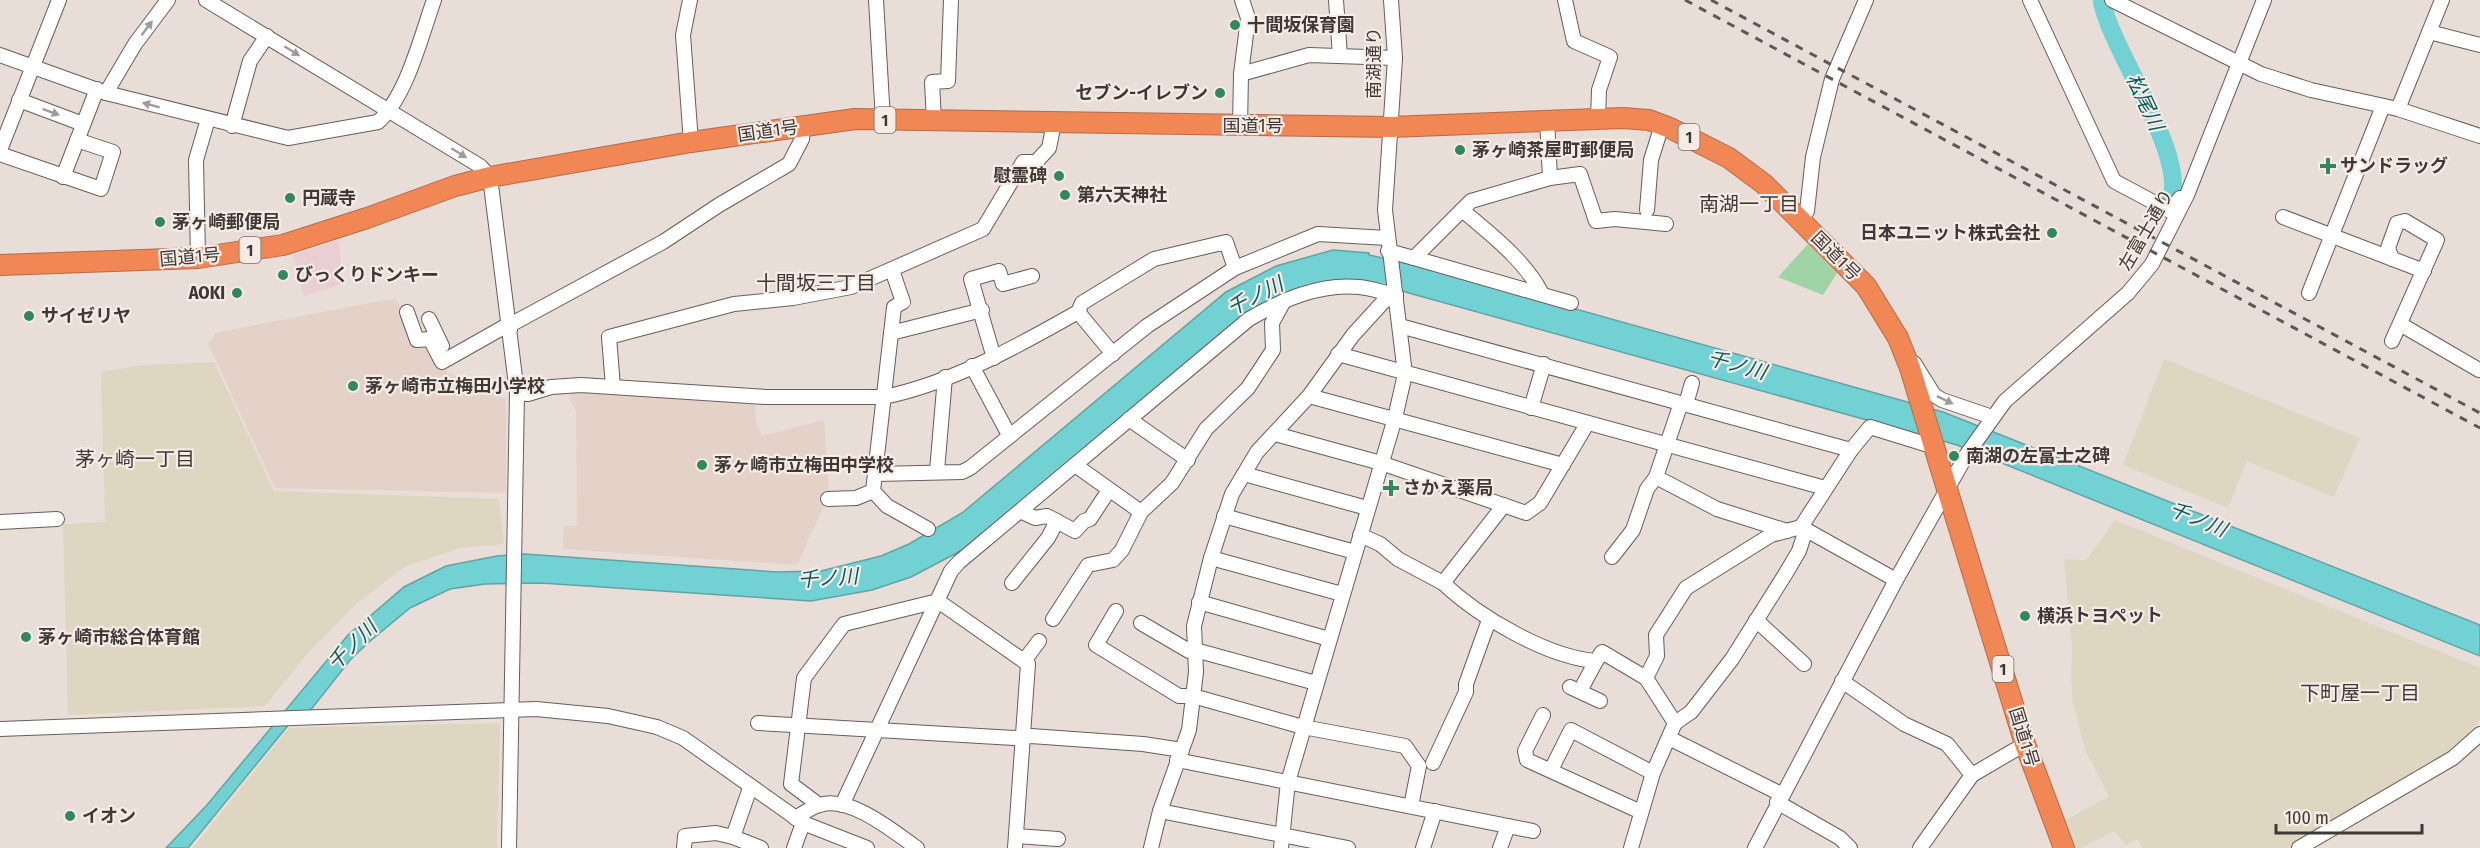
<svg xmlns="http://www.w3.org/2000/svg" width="2480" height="848" viewBox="0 0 2480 848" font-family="'Fira Sans Condensed','Noto Sans JP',sans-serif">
<rect width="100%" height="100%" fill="#e9ddd8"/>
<polygon fill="#e9cfd4" points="339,240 343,284 304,296 293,255"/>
<g fill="#ded6c1">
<polygon points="2164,359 2360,438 2334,497 2247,461 2228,508 2123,465"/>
<polygon points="214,362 274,491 499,499 504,544 461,548 406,566 356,604 305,656 265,706 68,715 63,524 105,522 101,372 144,365"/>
<polygon points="2115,520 2480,668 2480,719 2467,736 2450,752 2288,848 2143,848 2137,839 2126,845 2115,831 2081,848 2074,848 2064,821 2109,796 2085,750 2073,703 2071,679 2072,648 2064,559 2086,560"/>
<polygon points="500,723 497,848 193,848 289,728"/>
</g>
<g fill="#e4d1c8">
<polygon points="396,298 414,344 425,343 448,372 506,399 506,493 275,488 208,343 214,338 214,333"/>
<polygon points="570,390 742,400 746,404 755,405 756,422 762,436 824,420 829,494 797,565 563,549 564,526 577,526 576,411 571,402"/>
</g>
<polygon fill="#a0d3a5" points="1808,244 1837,273 1823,295 1778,277"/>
<path fill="#72d1d3" stroke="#62a3a4" stroke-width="1.5" d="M1333,250L1369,253V255L1437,270L1943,412L2480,625V656L1957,445L1380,285C1327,273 1285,291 1240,318L968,547L911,577L872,590L811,601L541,583L485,584L450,589L410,608L369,642L351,659L301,722L290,723L188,848H166L207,805L348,635L404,587L446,566L497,556L525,554L777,572L821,571L881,556L909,544L962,513L1226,292L1276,266Z"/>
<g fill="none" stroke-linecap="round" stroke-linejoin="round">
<path stroke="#72d1d3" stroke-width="18" d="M2102,2C2112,53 2192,160 2169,205"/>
<defs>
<g id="minor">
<polyline points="206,0 480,166 490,177 517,393 509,848"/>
<polyline points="690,0 683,35 691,142"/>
<polyline points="876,0 883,120"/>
<polyline points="1336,0 1340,56"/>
<polyline points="1565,0 1574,41 1610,57 1599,90 1598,119"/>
<polyline points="2030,0 2114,181 2170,211 2180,198"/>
<polyline points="2112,0 2261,74 2311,90 2398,109 2480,136"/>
<polyline points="2429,32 2480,45"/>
<path d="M0,55L106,93L288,138L378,122C407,96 421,36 434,0"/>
<polyline points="1241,74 1309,55 1395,58"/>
<polyline points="106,93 135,44 168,0"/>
<polyline points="19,100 83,124"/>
<polyline points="2398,109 2442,0"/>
<polyline points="934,121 932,82 948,81 951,0"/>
<polyline points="232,126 250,61 267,36"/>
<polyline points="1240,126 1241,74 1248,18 1242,0"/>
<polyline points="0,150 59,0"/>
<polyline points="0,154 101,189 113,152 77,140"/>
<polyline points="63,177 97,89"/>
<polyline points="1550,178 1580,174 1596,221 1615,219 1666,224"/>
<path d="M1462,210C1490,234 1525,260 1542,294"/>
<polyline points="1647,210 1651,160 1662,125"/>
<polyline points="2283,217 2424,271"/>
<polyline points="1802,221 1807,211 1813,157 1832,79 1866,0"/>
<polyline points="1388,251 1414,258 1471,201 1550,178 1547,119"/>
<polyline points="198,258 196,160 208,119"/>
<polyline points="1414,258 1571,303"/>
<polyline points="2392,259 2388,248 2397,223 2405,221 2437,240 2392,341"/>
<polyline points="892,270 903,302 894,307 873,491 887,506 928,529"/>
<polyline points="2309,293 2383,106"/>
<polyline points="407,312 417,340 430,339 442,362 504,327 510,329"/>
<polyline points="1078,312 1113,354"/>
<polyline points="429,319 442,346"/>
<polyline points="2400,324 2479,370"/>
<polyline points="510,325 663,242 719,205 789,164 802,139 803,125"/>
<polyline points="1400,326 1851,450"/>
<polyline points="891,333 982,310"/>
<polyline points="1338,354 1825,488"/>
<polyline points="994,358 971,279 999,271 1003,284 1032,276"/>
<polyline points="1914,363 1934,395 1942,400 1992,417"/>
<polyline points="972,366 1009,435"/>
<polyline points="613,387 609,337 734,304 793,298 851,287 983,229 1023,162 1036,162 1049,148 1054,123"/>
<path d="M517,393L528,394L551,387L581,385L766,397H884C952,383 1018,346 1078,312L1082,303L1154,259L1226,242L1235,268"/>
<polyline points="1309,396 1563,465"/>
<polyline points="1686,404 1692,383"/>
<polyline points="1531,408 1544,364"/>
<polyline points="1129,419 1188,460"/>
<polyline points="1275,434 1381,463 1526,513 1540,503 1587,424"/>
<polyline points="1075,465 1141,512"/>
<polyline points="937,471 945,377"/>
<polyline points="877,474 962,472 970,468 1147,326 1235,268 1318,234 1387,238"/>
<polyline points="1244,474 1367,508"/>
<polyline points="1656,477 1717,509 1787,531"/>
<polyline points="828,499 856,498 873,491"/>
<polyline points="1022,512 1035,518 1047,516 1075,531 1084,521 1090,519 1109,490"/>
<polyline points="1224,516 1355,552"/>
<polyline points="0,522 57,519"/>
<polyline points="1801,527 1896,580"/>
<polyline points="1360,535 1380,544 1398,559 1443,583 1504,505"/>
<polyline points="1612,557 1633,530 1647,489 1656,477 1681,403"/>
<polyline points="1211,558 1342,594"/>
<polyline points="1012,583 1048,538 1057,521"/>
<path d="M1443,583C1479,617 1547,657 1596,661L1602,652L1646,678L1675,723"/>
<polyline points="1199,602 1329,639"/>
<polyline points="1116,611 1096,645 1179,696 1193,696 1303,727 1405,746 1419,766 1411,806"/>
<polyline points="1053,619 1088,565 1113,560 1122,550 1141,512 1172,483 1206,429 1248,388 1273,350 1272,323 1284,301"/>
<polyline points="1756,620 1804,664"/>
<polyline points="1141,623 1189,651 1195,650 1316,683"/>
<polyline points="1024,661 1039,641"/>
<polyline points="1646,678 1657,656 1656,635 1686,588 1771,535 1801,527 1851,450 1870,427 1935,447"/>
<polyline points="1842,681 1904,724 1947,744 1972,775"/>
<polyline points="1570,687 1600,701"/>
<polyline points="1580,691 1596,661"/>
<polyline points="1543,715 1525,751 1527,760 1641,812"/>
<polyline points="758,723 1014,738 1031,736 1143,744 1182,750"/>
<polyline points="0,729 536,709 608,716 657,727 683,738 803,823 867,848"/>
<polyline points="1669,738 1781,794"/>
<polyline points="1177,760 1533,831"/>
<polyline points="1433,763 1466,692 1466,684 1489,620"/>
<polyline points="1551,770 1571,730 1653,773"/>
<polyline points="1777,802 1840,838 1850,848"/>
<polyline points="819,805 791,784 804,678 844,624 938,601 1028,664 1015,848"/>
<path d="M842,805L951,571L959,562L1249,319C1282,300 1320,283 1359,287C1371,288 1384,293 1396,295"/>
<polyline points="1160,811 1348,848"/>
<path d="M795,818C803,814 811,807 820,805C850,795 894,832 917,848"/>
<polyline points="1016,836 1058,839"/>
<polyline points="733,837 761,848"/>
<polyline points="684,848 685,836 716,833 733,837 750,788"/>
<polyline points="794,848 803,823"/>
<polyline points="1151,848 1160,811 1189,730 1196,672 1194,626 1211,558 1232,494 1257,452 1309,396 1353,335 1384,301 1396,295"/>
<polyline points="1281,848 1288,782 1395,418 1405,374 1385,210 1395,58 1391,0"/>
<polyline points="1423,848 1435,811"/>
<polyline points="1500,848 1508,826"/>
<polyline points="1631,848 1653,773 1675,723 1691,712 1732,659 1786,573 1799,551 1806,529"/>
<polyline points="1755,848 1896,580 1967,454 2005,401 2128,293 2152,264 2187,195 2264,0"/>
<polyline points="1920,848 1972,775 2025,744"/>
<polyline points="2299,848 2453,758 2480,734"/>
</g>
<polyline id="highway" points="0,265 198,258 283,245 367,218 455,186 490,177 691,142 855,119 1391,127 1623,118 1649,120 1670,128 1729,158 1764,184 1866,286 1898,338 1910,368 2025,744 2064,848"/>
</defs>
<use href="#minor" stroke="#675e59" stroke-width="16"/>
<use href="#highway" stroke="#b26c4a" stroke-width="22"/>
<use href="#minor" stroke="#fff" stroke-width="14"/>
<use href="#highway" stroke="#f18754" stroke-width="20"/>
<g stroke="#5d5755" stroke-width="3" stroke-dasharray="8 8" stroke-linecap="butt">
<polyline points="1685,0 2480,428"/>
<polyline points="1711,0 2480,413"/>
</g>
</g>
<defs><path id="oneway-solid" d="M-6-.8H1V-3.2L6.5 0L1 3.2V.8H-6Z" transform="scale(1.5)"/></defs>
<g fill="#9e9c9b">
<use href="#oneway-solid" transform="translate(147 28) rotate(-53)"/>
<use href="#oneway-solid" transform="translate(292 51) rotate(32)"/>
<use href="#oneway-solid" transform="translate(151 105) rotate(-165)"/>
<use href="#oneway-solid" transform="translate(51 112) rotate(20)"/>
<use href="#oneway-solid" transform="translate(459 153) rotate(32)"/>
<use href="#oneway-solid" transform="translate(1945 400) rotate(26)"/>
</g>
<g fill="#31885c" stroke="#f6ebe5" stroke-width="2">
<circle cx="1235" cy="25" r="6"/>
<circle cx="1220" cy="93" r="6"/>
<circle cx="1460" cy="150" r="6"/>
<path d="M2325 157h6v6h6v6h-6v6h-6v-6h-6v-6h6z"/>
<circle cx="1059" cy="176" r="6"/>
<circle cx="1065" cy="195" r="6"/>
<circle cx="290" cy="198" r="6"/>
<circle cx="160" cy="222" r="6"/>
<circle cx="2052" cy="233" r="6"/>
<circle cx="283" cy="275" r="6"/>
<circle cx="237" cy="293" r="6"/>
<circle cx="29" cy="316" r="6"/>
<circle cx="353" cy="386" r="6"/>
<circle cx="1954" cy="456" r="6"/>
<circle cx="702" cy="465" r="6"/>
<path d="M1388 479h6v6h6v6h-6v6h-6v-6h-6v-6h6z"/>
<circle cx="2025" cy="616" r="6"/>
<circle cx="26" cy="637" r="6"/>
<circle cx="70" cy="816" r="6"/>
</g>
<g text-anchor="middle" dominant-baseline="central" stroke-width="4.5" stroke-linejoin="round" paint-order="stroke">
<g fill="#f6ebe5" stroke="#756e6b" stroke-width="1.5">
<rect x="874.5" y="107" width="21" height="26" rx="4.5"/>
<rect x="1678.5" y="124" width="21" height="26" rx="4.5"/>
<rect x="239.5" y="237" width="21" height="26" rx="4.5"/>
<rect x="1992.5" y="656" width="21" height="26" rx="4.5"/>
</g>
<g font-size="16" font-weight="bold" fill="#3e3937">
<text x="885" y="120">1</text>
<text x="1689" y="137">1</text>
<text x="250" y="250">1</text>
<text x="2003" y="669">1</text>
</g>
<g font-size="18" font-weight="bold" fill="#3e3937" stroke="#f6ebe5" text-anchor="start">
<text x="1247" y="25">十間坂保育園</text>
<text x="1208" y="93" text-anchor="end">セブン-イレブン</text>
<text x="1472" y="150">茅ヶ崎茶屋町郵便局</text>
<text x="2340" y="166">サンドラッグ</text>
<text x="1047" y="176" text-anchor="end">慰霊碑</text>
<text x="1077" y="195">第六天神社</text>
<text x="302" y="198">円蔵寺</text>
<text x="172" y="222">茅ヶ崎郵便局</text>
<text x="2040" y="233" text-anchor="end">日本ユニット株式会社</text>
<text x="295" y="275">びっくりドンキー</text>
<text x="225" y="293" text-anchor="end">AOKI</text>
<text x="41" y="316">サイゼリヤ</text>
<text x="365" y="386">茅ヶ崎市立梅田小学校</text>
<text x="1966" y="456">南湖の左富士之碑</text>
<text x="714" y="465">茅ヶ崎市立梅田中学校</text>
<text x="1403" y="488">さかえ薬局</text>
<text x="2037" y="616">横浜トヨペット</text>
<text x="38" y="637">茅ヶ崎市総合体育館</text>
<text x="82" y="816">イオン</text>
</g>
<g font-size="18" fill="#3e3937" stroke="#f6ebe5">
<text transform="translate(1374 63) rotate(-90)">南湖通り</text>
<text x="1253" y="126">国道1号</text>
<text transform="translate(768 131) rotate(-8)">国道1号</text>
<text transform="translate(2146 230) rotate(-60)">左富士通り</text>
<text transform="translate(1836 256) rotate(45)">国道1号</text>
<text transform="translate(190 257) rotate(-5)">国道1号</text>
<text transform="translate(2024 737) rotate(73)">国道1号</text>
</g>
<g font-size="20" font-style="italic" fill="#045c5e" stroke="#f6ebe5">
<text transform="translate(2145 102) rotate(65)">松尾川</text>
<text transform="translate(1255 296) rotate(-27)">千ノ川</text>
<text transform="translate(1737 365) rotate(15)">千ノ川</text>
<text transform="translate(2198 519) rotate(22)">千ノ川</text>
<text transform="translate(828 578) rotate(-4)">千ノ川</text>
<text transform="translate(352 645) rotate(-45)">千ノ川</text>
</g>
<g font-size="20" fill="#3e3937" stroke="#f6ebe5">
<text x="1749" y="204">南湖一丁目</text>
<text x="816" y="283">十間坂三丁目</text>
<text x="135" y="459">茅ヶ崎一丁目</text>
<text x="2360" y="693">下町屋一丁目</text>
</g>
</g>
<path d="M2276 824v9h146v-9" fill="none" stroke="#3e3937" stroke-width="3"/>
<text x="2285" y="824" font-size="18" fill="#3e3937" stroke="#f6ebe5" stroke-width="4.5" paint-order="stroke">100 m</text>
</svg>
